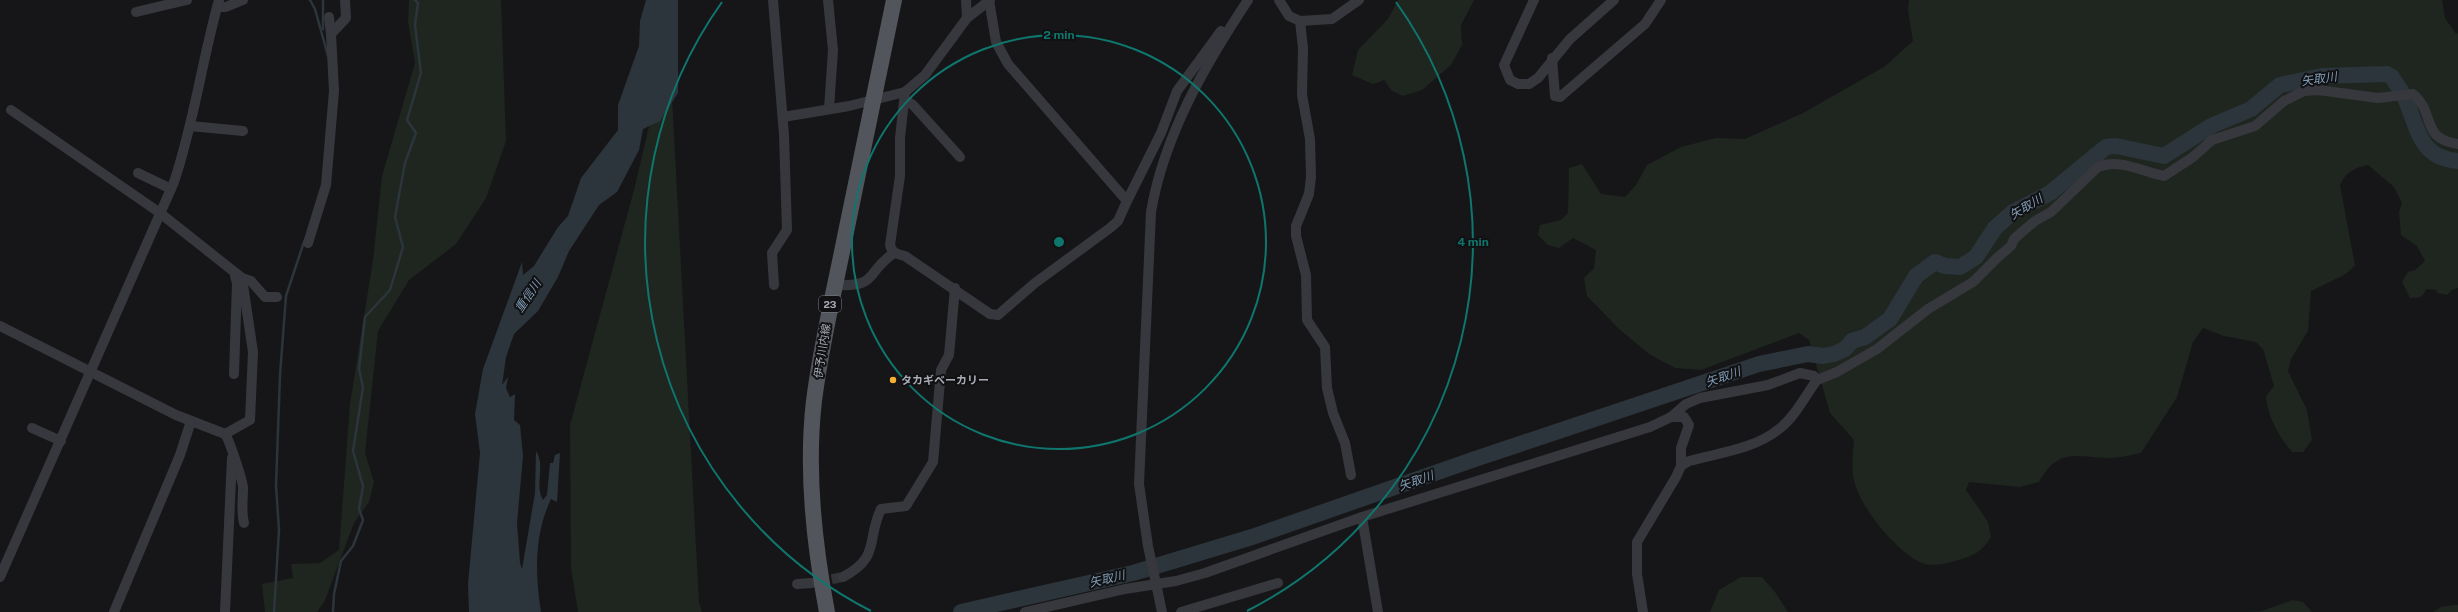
<svg xmlns="http://www.w3.org/2000/svg" width="2458" height="612" viewBox="0 0 2458 612" font-family="'Public Sans','Noto Sans JP',sans-serif">
<rect width="100%" height="100%" fill="#161618"/>
<g fill="#1e261f">
<polygon points="409,0 501,0 506,141 486,198 456,244 409,280 378,331 365,453 374,482 369,502 354,523 325,600 317,612 265,612 262,584 293,578 291,564 320,563 339,550 350,404 373,260 382,176 415,63 408,22"/>
<polygon points="1398,0 1474,0 1461,25 1462,45 1451,65 1422,90 1403,96 1392,91 1384,80 1373,84 1352,75 1358,50 1388,19"/>
<path d="M1909,0H2442L2445,18L2456,34L2458,33V288L2452,290L2447,295L2438,293L2436,290L2426,289C2423,298 2419,298 2410,298L2402,282L2408,272L2415,270L2425,261L2417,246L2401,235L2399,212L2402,203L2394,187L2368,165C2354,168 2346,172 2340,185L2355,266L2344,275L2311,291L2308,331L2291,359L2288,371L2307,410L2312,440L2303,452H2292C2278,435 2268,418 2266,396L2274,386L2263,349L2256,342L2224,336L2203,328L2193,342L2177,397L2141,453C2131,455 2120,458 2110,458C2077,457 2058,447 2039,482L2020,487L1969,482L1966,490L1988,522L1991,537C1981,553 1973,556 1955,561C1944,564 1932,567 1922,563C1896,552 1857,504 1853,476C1852,464 1853,452 1854,440L1830,413L1809,340L1799,333L1701,370L1675,368L1649,354L1619,329L1587,296L1584,278L1594,268L1596,250L1573,238L1559,248L1548,245L1538,235L1540,225L1561,220L1568,213L1569,168L1582,164L1601,194L1625,197L1636,185L1647,165L1681,147L1716,138L1745,139L1803,113L1884,67L1913,41L1908,11Z"/>
<polygon points="669,42 699,603 702,612 578,612 571,568 570,425 634,190"/>
<polygon points="1741,577 1762,577 1775,592 1788,612 1710,612 1719,590"/>
<polygon points="2293,600 2303,602 2312,612 2248,612 2262,611"/>
<polygon points="2454,605 2458,605 2458,612 2433,612 2441,607"/>
</g>
<path fill="#2c353c" d="M646,0H678V93L660,121L643,129L639,150L617,192L599,205L569,251L558,277L538,311L514,334L506,357L502,385L508,377L506,388L510,397L515,394L514,420L520,425L523,456L517,523L520,563L522,569L535,493L536,451C546,466 534,485 543,500L547,495L550,463H553L555,455L560,453L557,502L551,499C534,535 535,573 541,612H469L468,584L480,453L475,414L483,369L522,262L523,275L534,266L558,227L568,216L581,178L618,130V105L639,46L640,21Z"/>
<g fill="none" stroke-linecap="round" stroke-linejoin="round">
<g stroke="#2c353c" stroke-width="2.5">
<polyline points="310,0 315,9 328,56"/>
<polyline points="323,29 323,0"/>
<polyline points="274,612 279,530 276,486 280,375 286,296 304,242"/>
<polyline points="333,612 334,594 341,561 353,546 363,520 359,509 363,486 353,451 363,387 359,369 365,317 390,290 403,247 395,217 405,163 416,133 407,120 421,73 415,25 418,3 415,0"/>
</g>
<g stroke="#2c353c" stroke-width="16">
<path d="M2405,98C2418,128 2419,158 2458,161"/>
<polyline points="961,612 1133,573 1252,537 1478,458 1759,364 1808,354 1823,356 1834,354 1845,349 1852,341 1865,337 1890,319 1916,276 1935,262 1945,266 1960,267 1976,257 1995,228 2013,212 2050,193 2106,147 2116,146 2164,156 2211,126 2251,109 2280,85 2322,76 2387,74 2392,77 2401,91"/>
</g>
<polyline stroke="#333438" stroke-width="10" stroke-dasharray="10 5" stroke-linecap="butt" points="817,582 843,577"/>
<g stroke="#37383d" stroke-width="10">
<polyline points="773,0 784,135 787,230 772,253 774,285"/>
<polyline points="828,0 833,50 829,109"/>
<polyline points="966,0 967,18"/>
<polyline points="1279,0 1289,16 1300,21"/>
<polyline points="1534,0 1504,65 1510,80 1518,84 1529,84 1538,78 1570,39 1614,0"/>
<polyline points="217,7 226,7 243,0"/>
<polyline points="136,12 187,0"/>
<polyline points="329,17 331,34"/>
<polyline points="1552,58 1555,96 1560,97 1645,24 1661,0"/>
<path d="M905,92L900,138V176L890,245C892,253 897,254 905,256L990,314L998,315L1035,283L1110,228L1118,221L1127,201L1008,64L996,42L989,0"/>
<polyline points="905,100 913,105 960,157"/>
<polyline points="11,110 160,213 242,278 251,281 265,297 277,297"/>
<polyline points="783,117 849,106 905,92 925,75 967,18 990,0"/>
<polyline points="190,126 243,131"/>
<polyline points="138,173 171,189"/>
<polyline points="1127,201 1161,133 1177,91 1221,31"/>
<polyline points="308,243 326,185 334,91 331,34 346,18 345,0"/>
<path d="M835,285C880,287 864,273 894,253"/>
<path d="M0,326L176,415L225,434C229,439 243,481 243,488C243,500 241,511 244,523"/>
<polyline points="234,374 237,283 235,276"/>
<path d="M1817,380L1837,372L1877,349L1928,309L1973,282L1998,257L2011,246L2014,239L2023,231L2035,221L2051,212L2098,167C2120,158 2143,172 2164,176L2193,157L2212,140L2255,126L2284,101L2304,91L2318,90L2378,98L2413,94C2436,113 2420,139 2458,144"/>
<polyline points="1671,417 1684,417 1689,425 1681,448 1681,466"/>
<polyline points="32,428 61,441"/>
<polyline points="225,434 250,420 253,352 242,278"/>
<polyline points="1351,475 1345,443 1333,413 1327,388 1325,347 1307,320 1306,275 1296,236 1296,226 1309,194 1311,177 1310,139 1302,95 1303,48 1300,21 1332,19 1359,0"/>
<polyline points="1362,517 1378,612"/>
<path d="M0,577L174,182C194,123 202,60 219,0"/>
<path d="M843,577C881,557 866,540 881,509L906,506L933,462L941,370L949,355L955,288"/>
<polyline points="797,584 812,583"/>
<polyline points="114,612 180,455 191,421"/>
<polyline points="225,612 232,458"/>
<path d="M1025,612L1125,589L1176,581L1205,573L1362,517L1650,427L1671,417L1686,404L1700,398L1768,385L1800,373L1814,376L1817,380C1805,396 1795,417 1779,429C1755,449 1718,453 1689,461L1681,466L1676,477L1637,542V574L1643,612"/>
<path d="M1162,612L1148,546L1139,484L1151,212C1164,135 1205,65 1248,0"/>
<polyline points="1181,612 1278,583"/>
</g>
<path stroke="#53555c" stroke-width="16" d="M827,612C814,544 806,470 814,401C821,344 835,288 846,232C862,155 878,77 894,0"/>
</g>
<g fill="none" stroke="#0f766e" stroke-width="2">
<circle cx="1059" cy="242" r="207"/>
<path d="M871 611A414 414 0 0 1 722 2M1396 2A414 414 0 0 1 1247 611"/>
</g>
<circle fill="#f2b134" stroke="#111113" stroke-width="1.5" cx="893" cy="380" r="4"/>
<g text-anchor="middle" dominant-baseline="central" stroke-width="4" stroke-linejoin="round" paint-order="stroke">
<rect fill="#111113" stroke="#7b7e86" stroke-width="1" x="819" y="296" width="22" height="16" rx="3"/>
<g font-size="10" font-weight="bold" fill="#a8adb8">
<text x="830" y="304">23</text>
</g>
<g font-size="11" fill="#a8adb8" stroke="#111113">
<text transform="translate(822 351) rotate(-81)">伊予川内線</text>
</g>
<g font-size="11" font-weight="bold" fill="#a8adb8" stroke="#111113" text-anchor="start">
<text x="901" y="380">タカギベーカリー</text>
</g>
<g font-size="12" font-style="italic" fill="#7f9bb3" stroke="#111113">
<text transform="translate(2319 79) rotate(-8)">矢取川</text>
<text transform="translate(2026 207) rotate(-31)">矢取川</text>
<text transform="translate(528 296) rotate(-56)">重信川</text>
<text transform="translate(1723 377) rotate(-19)">矢取川</text>
<text transform="translate(1416 481) rotate(-19)">矢取川</text>
<text transform="translate(1107 579) rotate(-13)">矢取川</text>
</g>
</g>
<circle cx="1059" cy="242" r="6" fill="#0f766e" stroke="#111113" stroke-width="2"/>
<g font-size="12" text-anchor="middle" font-weight="bold" fill="#0f766e" stroke="#111113" stroke-width="4" stroke-linejoin="round" paint-order="stroke">
<text x="1059" y="39">2 min</text>
<text x="1473" y="246">4 min</text>
</g>
</svg>
